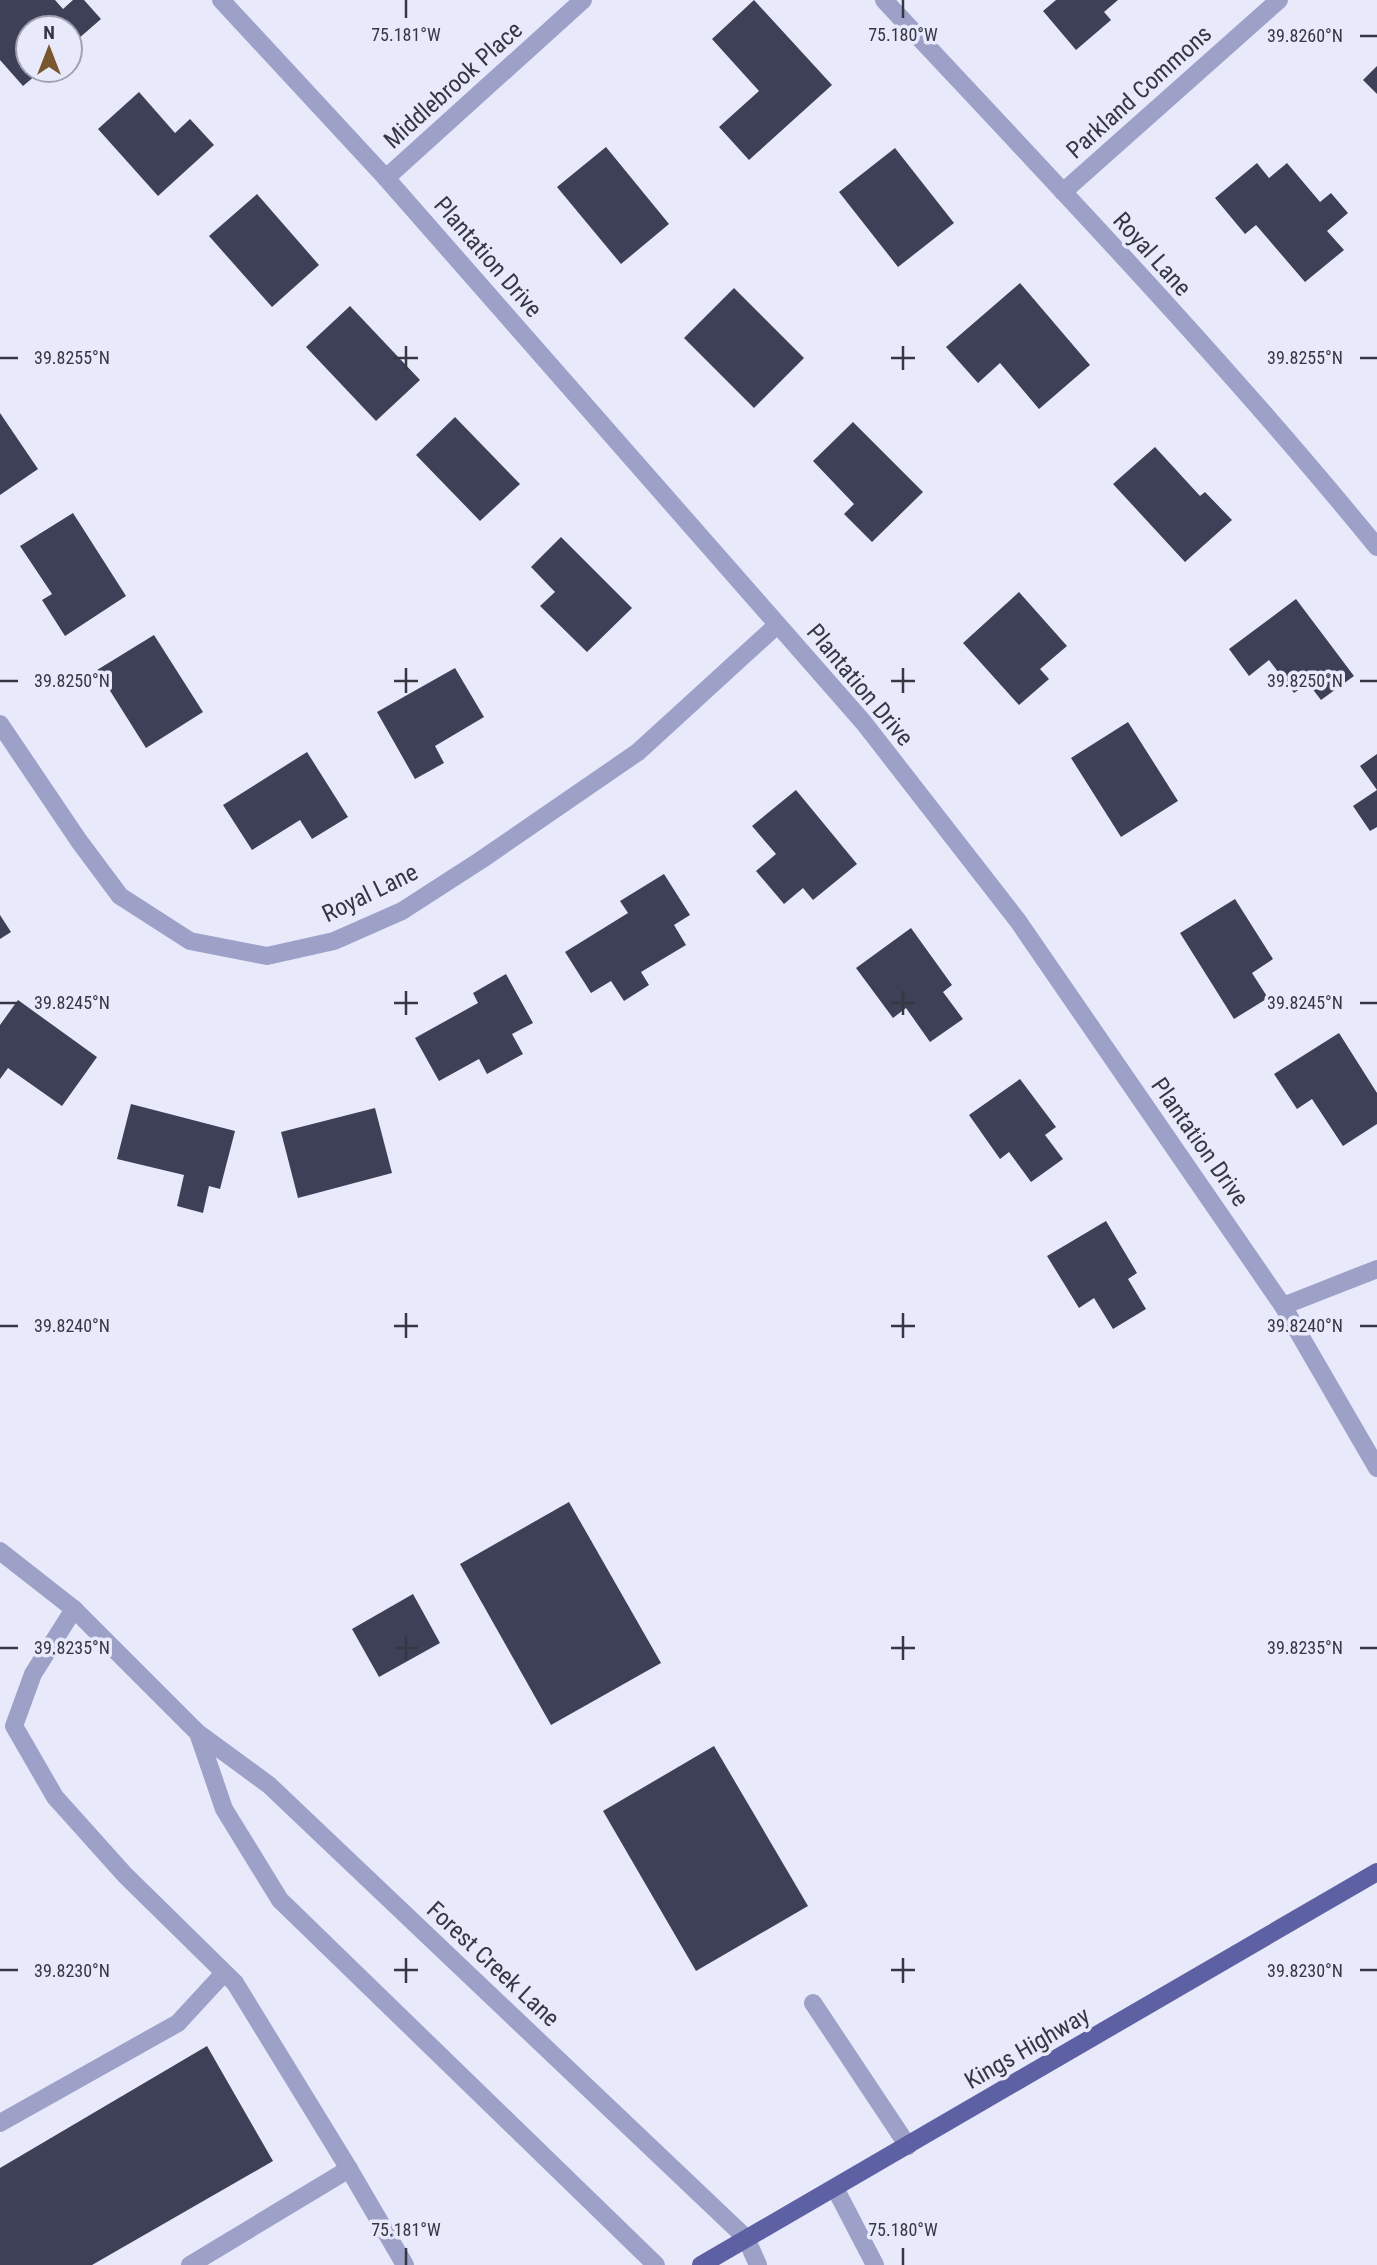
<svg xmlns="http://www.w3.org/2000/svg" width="1377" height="2265" viewBox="0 0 1377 2265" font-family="'Roboto Condensed',sans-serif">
<rect width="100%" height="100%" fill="#e8eafc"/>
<g fill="#3e4058">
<polygon points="0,0 55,0 63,9 73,0 84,0 101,19 70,46 70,28 28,28 28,70 42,70 23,86 0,60"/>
<polygon points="754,0 832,85 749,160 719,127 759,91 712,39"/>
<polygon points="1056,0 1118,0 1104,12 1111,20 1076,50 1043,11"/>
<polygon points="1377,66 1377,94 1363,80"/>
<polygon points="139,92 175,133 190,119 214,145 158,196 98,129"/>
<polygon points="606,147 669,224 621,264 557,187"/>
<polygon points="895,148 954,223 898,267 839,192"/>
<polygon points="1257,163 1269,178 1287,163 1320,202 1331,193 1348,213 1327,231 1344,250 1305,282 1256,225 1245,234 1215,198"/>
<polygon points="257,194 319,265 272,307 209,236"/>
<polygon points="1020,283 1090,365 1039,409 1000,363 978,383 946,347"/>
<polygon points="734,288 804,358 754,408 684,338"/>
<polygon points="350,306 420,380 376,421 306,347"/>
<polygon points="0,413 38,469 0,495"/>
<polygon points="455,417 520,484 480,521 416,455"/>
<polygon points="853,422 923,492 872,542 844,514 854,504 813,461"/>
<polygon points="1155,447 1200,496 1205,492 1232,520 1185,562 1113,484"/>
<polygon points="73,513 126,596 65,636 42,600 52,594 20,546"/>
<polygon points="561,537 632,608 587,652 540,606 555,592 531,567"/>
<polygon points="1019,592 1067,646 1040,669 1049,679 1019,705 963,643"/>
<polygon points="1296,599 1354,676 1321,700 1308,683 1294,693 1269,660 1249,676 1229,649"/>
<polygon points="154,635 203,712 146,748 97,670"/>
<polygon points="455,668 484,717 435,746 444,763 415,779 377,712"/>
<polygon points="1128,722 1178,801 1121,837 1071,758"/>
<polygon points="307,752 348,817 312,839 300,820 252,850 223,805"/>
<polygon points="1377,754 1377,827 1370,831 1353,806 1377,790 1360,766"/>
<polygon points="796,790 857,864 813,900 803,888 784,904 756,871 776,854 752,826"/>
<polygon points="664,874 690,915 674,925 686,945 641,972 649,985 624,1001 611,981 591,993 565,952 628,913 620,901"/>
<polygon points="1235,899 1273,959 1252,973 1268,998 1234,1019 1180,933"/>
<polygon points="0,915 11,932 0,939"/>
<polygon points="911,928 952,985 943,992 963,1019 930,1042 906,1008 893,1018 856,968"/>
<polygon points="506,974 533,1023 512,1034 523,1054 487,1074 479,1059 439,1081 415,1038 478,1003 473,993"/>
<polygon points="18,1000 97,1057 62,1106 8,1068 0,1079 0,1025"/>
<polygon points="1339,1033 1377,1093 1377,1124 1343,1146 1312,1099 1297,1109 1274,1074"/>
<polygon points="1020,1079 1056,1127 1045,1135 1063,1159 1031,1182 1009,1152 1000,1159 969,1115"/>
<polygon points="131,1104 235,1131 220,1189 209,1186 203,1213 177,1206 184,1175 117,1159"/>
<polygon points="375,1108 392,1173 298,1198 281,1132"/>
<polygon points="1106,1221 1137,1273 1128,1279 1146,1309 1113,1329 1094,1298 1079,1308 1047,1256"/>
<polygon points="569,1502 661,1663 551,1725 460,1564"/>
<polygon points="413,1594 440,1643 379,1677 352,1629"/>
<polygon points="714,1746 808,1906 696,1971 603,1811"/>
<polygon points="207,2046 273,2161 92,2265 0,2265 0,2168"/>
</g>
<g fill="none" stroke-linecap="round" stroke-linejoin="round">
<g stroke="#9da0c7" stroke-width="18">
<polyline points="74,1609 33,1674 14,1726 55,1797 125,1875 235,1983 349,2169"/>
<polyline points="813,2003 908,2146"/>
<polyline points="0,2123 178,2023 224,1973"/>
<polyline points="835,2188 875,2265"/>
<polyline points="746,2238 758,2265"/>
<polyline points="190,2265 349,2169 405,2265"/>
</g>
<g stroke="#9da0c7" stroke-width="18">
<polyline points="221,0 386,178 864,723 1018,921 1283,1306 1377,1468"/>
<path d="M884,0C1051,179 1222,357 1377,547"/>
<polyline points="386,178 583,0"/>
<polyline points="1063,192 1279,0"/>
<polyline points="0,724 79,841 120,896 190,941 267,956 334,941 402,911 481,860 638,752 777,625"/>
<polyline points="1283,1306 1377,1269"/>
<polyline points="0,1551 74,1609 198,1733 269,1785 746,2238"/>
<polyline points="198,1733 224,1809 280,1900 656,2265"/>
</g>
<polyline stroke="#5e60a4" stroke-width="18" points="701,2265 1377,1872"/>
</g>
<path fill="none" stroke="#353742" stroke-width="2.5" d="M406,0V18M903,0V18M1360,36H1377M406,346V370M903,346V370M0,358H18M394,358H418M891,358H915M1360,358H1377M406,668V693M903,668V693M0,681H18M394,681H418M891,681H915M1360,681H1377M406,991V1015M903,991V1015M0,1003H18M394,1003H418M891,1003H915M1360,1003H1377M406,1313V1338M903,1313V1338M0,1326H18M394,1326H418M891,1326H915M1360,1326H1377M406,1636V1660M903,1636V1660M0,1648H18M394,1648H418M891,1648H915M1360,1648H1377M406,1958V1983M903,1958V1983M0,1970H18M394,1970H418M891,1970H915M1360,1970H1377M406,2248V2265M903,2248V2265"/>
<g text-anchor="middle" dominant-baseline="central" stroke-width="7" stroke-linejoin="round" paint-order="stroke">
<g font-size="24" fill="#353742" stroke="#e8eafc">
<text transform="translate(453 85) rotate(-42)">Middlebrook Place</text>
<text transform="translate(1139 92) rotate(-42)">Parkland Commons</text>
<text transform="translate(1152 254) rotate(48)">Royal Lane</text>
<text transform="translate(488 257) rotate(49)">Plantation Drive</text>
<text transform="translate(860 685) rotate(50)">Plantation Drive</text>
<text transform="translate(370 893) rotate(-26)">Royal Lane</text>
<text transform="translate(1200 1142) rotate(55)">Plantation Drive</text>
<text transform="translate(493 1964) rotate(43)">Forest Creek Lane</text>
<text transform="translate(1027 2048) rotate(-30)">Kings Highway</text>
</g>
</g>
<g font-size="18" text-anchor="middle" fill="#353742" stroke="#e8eafc" stroke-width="7" stroke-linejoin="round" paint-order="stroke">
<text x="406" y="41">75.181°W</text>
<text x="903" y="41">75.180°W</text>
<text x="1305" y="42">39.8260°N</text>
<text x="72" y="364">39.8255°N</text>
<text x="1305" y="364">39.8255°N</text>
<text x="72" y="687">39.8250°N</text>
<text x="1305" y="687">39.8250°N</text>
<text x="72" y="1009">39.8245°N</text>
<text x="1305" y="1009">39.8245°N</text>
<text x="72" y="1332">39.8240°N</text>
<text x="1305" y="1332">39.8240°N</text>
<text x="72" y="1654">39.8235°N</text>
<text x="1305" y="1654">39.8235°N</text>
<text x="72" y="1977">39.8230°N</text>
<text x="1305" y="1977">39.8230°N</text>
<text x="406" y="2236">75.181°W</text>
<text x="903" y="2236">75.180°W</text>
</g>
<g transform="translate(49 49)"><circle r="33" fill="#e8eafc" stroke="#a0a2b2" stroke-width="2"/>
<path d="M0-5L12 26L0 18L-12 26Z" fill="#78572e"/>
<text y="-10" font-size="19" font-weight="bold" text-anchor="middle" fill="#353742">N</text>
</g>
</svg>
